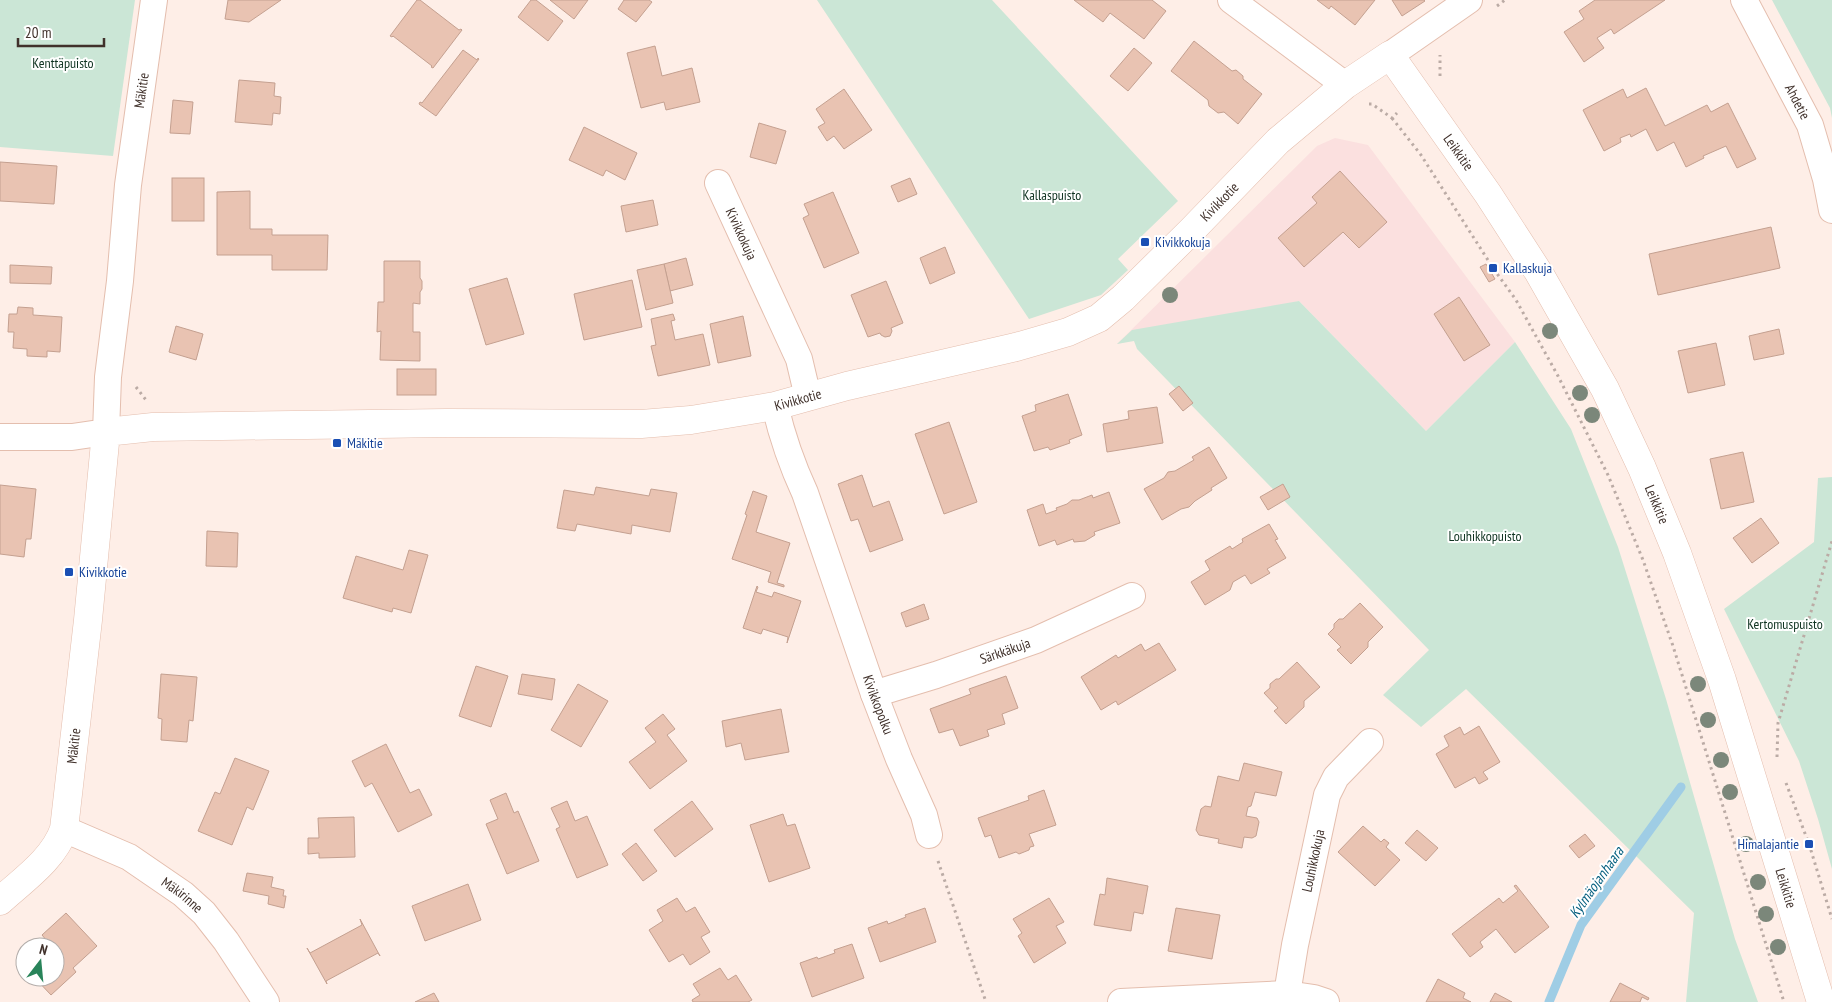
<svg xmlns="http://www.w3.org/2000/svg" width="1832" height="1002" viewBox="0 0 1832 1002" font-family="'PT Sans Narrow',sans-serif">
<rect width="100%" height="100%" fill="#feeee7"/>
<polygon fill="#fbe0df" points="1335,138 1368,145 1515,342 1426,431 1299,301 1117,344 1317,146"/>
<g fill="#cbe6d6">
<polygon points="0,0 135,0 113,156 0,147"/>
<polygon points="817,0 992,0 1178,201 1118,259 1128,270 1101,295 1029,319"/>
<polygon points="1772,0 1832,0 1832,118 1830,108"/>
<polygon points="1299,301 1426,431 1515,342 1571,429 1618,547 1666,699 1735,939 1758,1002 1686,1002 1694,913 1466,689 1421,727 1383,695 1429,650 1137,349 1134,341 1117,344 1132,330"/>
<polygon points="1832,477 1832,869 1818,819 1799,761 1724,609 1814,542 1818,478"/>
</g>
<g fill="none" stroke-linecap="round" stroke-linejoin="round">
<polyline stroke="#9fcde5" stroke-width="9" points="1549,1002 1581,925 1681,787"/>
</g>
<g fill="#e9c3b2" stroke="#c4a090">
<polygon points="228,0 281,0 249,22 225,19"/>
<polygon points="417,0 420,0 459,30 461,29 462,30 433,68 431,67 432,66 393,36 392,37 390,36"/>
<polygon points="531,0 536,0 563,21 548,41 518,17"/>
<polygon points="550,0 588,0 574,19"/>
<polygon points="624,0 649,0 652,2 636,22 618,9"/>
<polygon points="1074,0 1152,0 1166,11 1144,39 1110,13 1103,22"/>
<polygon points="1317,0 1375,0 1355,25 1331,6 1329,9"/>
<polygon points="1392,0 1424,0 1425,1 1402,16"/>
<polygon points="1595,0 1665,0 1614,34 1611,29 1597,38 1604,48 1584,62 1564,32 1584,19 1579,11"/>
<polygon points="1194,41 1232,71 1236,70 1243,76 1243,79 1262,94 1238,124 1224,112 1218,113 1209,106 1208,100 1171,71"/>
<polygon points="655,46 662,76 692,68 700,102 666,110 664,102 641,108 627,53"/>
<polygon points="1134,48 1152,63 1128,91 1110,76"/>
<polygon points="463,50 477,60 478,58 479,59 436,116 419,104 420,102 422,103"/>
<polygon points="239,80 275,83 274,96 281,97 280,114 273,113 272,125 235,122"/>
<polygon points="1646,88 1665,126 1707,105 1711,112 1728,103 1756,159 1737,168 1726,146 1703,156 1704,158 1686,167 1674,142 1657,151 1646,129 1631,137 1630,134 1620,138 1621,142 1604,151 1583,110 1623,89 1627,98"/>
<polygon points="844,89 872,130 844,149 834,136 827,141 818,127 825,123 816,109"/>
<polygon points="173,100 193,102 190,134 170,133"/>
<polygon points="759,123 786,131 776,164 750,157"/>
<polygon points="584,127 637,153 625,180 606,170 603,176 569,160"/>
<polygon points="0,162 57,166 54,204 0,201"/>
<polygon points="1340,171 1387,222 1359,248 1343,232 1304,267 1278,238 1317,203 1312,197"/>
<rect x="172" y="178" width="32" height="43"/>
<polygon points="910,178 917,194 898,202 891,186"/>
<polygon points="250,191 250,229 272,229 272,235 328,235 327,270 272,270 272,255 217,255 217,192"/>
<polygon points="833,192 859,253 824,268 803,218 809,215 804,204"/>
<polygon points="653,200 658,225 626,232 621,206"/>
<polygon points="1771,227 1780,268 1658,295 1649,254"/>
<polygon points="945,247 955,273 930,284 920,258"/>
<polygon points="686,258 693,285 670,291 664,264"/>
<polygon points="384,261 420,261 420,278 422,281 422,289 420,292 420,304 413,303 413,332 420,332 420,361 380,360 381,331 377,332 378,302 384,302"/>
<polygon points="664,264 673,303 646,310 637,270"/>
<polygon points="1486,264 1495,279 1489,282 1480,267"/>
<polygon points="10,265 52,267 51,284 10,283"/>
<polygon points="507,278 524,334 486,345 469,289"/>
<polygon points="632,280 642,327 584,340 574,294"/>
<polygon points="886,281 903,323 891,328 892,331 890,336 885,337 881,335 880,333 868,337 851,295"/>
<polygon points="1459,297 1490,345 1464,361 1434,314"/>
<polygon points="18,307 33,308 33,315 62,317 60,352 47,351 47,357 27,356 27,349 13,348 14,332 8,332 9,314 17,314"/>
<polygon points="673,314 675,320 671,321 675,340 703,334 710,365 658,376 651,346 656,345 651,319"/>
<polygon points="743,316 751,356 718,363 710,324"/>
<polygon points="176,326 203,334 196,360 169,352"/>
<polygon points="1779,329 1784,354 1754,360 1749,336"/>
<polygon points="1716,343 1725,385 1688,393 1678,351"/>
<rect x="397" y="369" width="39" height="26"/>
<polygon points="1179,386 1193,403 1183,411 1169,394"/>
<polygon points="1068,394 1082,435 1069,440 1070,443 1050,450 1048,447 1034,451 1022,416 1036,411 1035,405"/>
<polygon points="1157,407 1163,443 1107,452 1103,424 1129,419 1128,411"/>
<polygon points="949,422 977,502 944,514 915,434"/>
<polygon points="1209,447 1227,478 1211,488 1212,490 1195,501 1189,507 1181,509 1162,520 1144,489 1164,478 1168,472 1175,471 1194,460 1192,457"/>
<polygon points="1743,452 1754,502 1721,509 1710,459"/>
<polygon points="862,475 873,507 889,501 903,540 870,552 858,519 851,521 838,484"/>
<polygon points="1283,484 1290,497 1268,510 1260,497"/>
<polygon points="0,485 36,489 31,539 26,539 24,557 0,554"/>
<polygon points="596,487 649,496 651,489 677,493 670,532 632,525 631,534 577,524 575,531 557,528 564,490 594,495"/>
<polygon points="753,491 767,496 756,532 790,543 777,583 784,585 784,587 768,582 771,572 732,559 747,515 745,514"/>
<polygon points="1109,492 1120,523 1094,532 1095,535 1085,541 1074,542 1073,539 1057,545 1055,540 1039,546 1027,510 1043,504 1046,514 1057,510 1056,508 1067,504 1072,500 1079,500 1092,495 1093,498"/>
<polygon points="1761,518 1779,543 1752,563 1733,538"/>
<polygon points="1269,524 1278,539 1275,540 1286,558 1267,569 1270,573 1251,584 1245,575 1233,582 1230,590 1205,605 1191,582 1210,570 1205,561 1230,546 1232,549 1243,542 1242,539"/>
<polygon points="207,531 238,533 237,567 206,566"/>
<polygon points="409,550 428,555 411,613 393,608 392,612 343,598 356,556 403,570"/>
<polygon points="757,586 758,587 756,592 772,597 774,592 801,601 787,643 788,637 763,629 761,634 743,628"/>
<polygon points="1360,603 1383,627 1368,642 1368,647 1351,664 1337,650 1341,647 1328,634 1334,628 1334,624 1339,619 1343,619"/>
<polygon points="924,604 929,619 906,627 901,613"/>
<polygon points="1159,643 1176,670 1118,705 1116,701 1101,710 1081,677 1116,655 1118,658 1141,644 1145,651"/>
<polygon points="1297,662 1320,687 1304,701 1304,707 1286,724 1274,711 1278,708 1264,693 1270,688 1270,684 1276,679 1279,679"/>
<polygon points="476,666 508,676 491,727 459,716"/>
<polygon points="161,674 197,677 193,721 189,720 187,742 161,740 162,719 158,718"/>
<polygon points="522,674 555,679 552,700 518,694"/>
<polygon points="1006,676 1018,708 1002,714 1005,724 987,730 989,736 960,746 953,729 939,733 930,709 971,694 969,689"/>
<polygon points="578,684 608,701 581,747 551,730"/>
<polygon points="781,709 789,752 745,760 741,743 726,747 722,721"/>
<polygon points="663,714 675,729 667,735 687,761 650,789 629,762 656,742 645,728"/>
<polygon points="1479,726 1500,762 1483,772 1488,779 1479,784 1475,777 1455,788 1436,754 1449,746 1444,736 1460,727 1464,735"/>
<polygon points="386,744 410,793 419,789 432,815 398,832 372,783 365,787 352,761"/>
<polygon points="235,758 269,771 253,810 247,807 232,845 198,831 215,792 220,794"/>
<polygon points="1244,763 1282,772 1276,796 1255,792 1251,806 1248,807 1246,816 1257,818 1259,822 1256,836 1252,838 1244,837 1242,848 1218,843 1219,839 1199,835 1196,830 1201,809 1205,806 1211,807 1218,776 1239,781"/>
<polygon points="1044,790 1056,825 1029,834 1034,846 1030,847 1029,850 1019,854 1016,852 999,858 991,835 985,837 978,818 1029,800 1028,796"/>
<polygon points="506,793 514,813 518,811 539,861 507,874 486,824 498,819 490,800"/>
<polygon points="567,801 575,821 587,816 608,865 577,878 556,829 560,827 551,808"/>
<polygon points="692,801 713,829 675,857 654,830"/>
<polygon points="783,814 787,826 795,824 810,868 769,882 750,825"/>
<polygon points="354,817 355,857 319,858 319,853 308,854 308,838 319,838 318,818"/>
<polygon points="1363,826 1381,842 1384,839 1389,843 1386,847 1400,860 1375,886 1338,852"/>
<polygon points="1417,830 1438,848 1426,861 1405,843"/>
<polygon points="1585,834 1595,846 1579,858 1569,846"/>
<polygon points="636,843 657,871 643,881 622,854"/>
<polygon points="247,873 273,877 271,887 284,890 283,896 286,896 284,908 268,904 269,896 243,891"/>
<polygon points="1107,878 1148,886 1143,914 1134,912 1131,931 1094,925 1100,894 1105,895"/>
<polygon points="468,884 481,920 425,941 412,906"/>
<polygon points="1516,885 1549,927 1515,953 1496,929 1480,942 1483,947 1470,957 1452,934 1499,898 1503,903 1518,891 1514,886"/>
<polygon points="677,898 686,912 695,907 710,932 701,937 710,952 690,965 683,954 669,962 649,930 663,921 657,910"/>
<polygon points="1049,898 1064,922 1056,926 1066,943 1034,963 1018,936 1022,933 1013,919"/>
<polygon points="925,908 936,942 880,962 868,928 887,921 888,924 906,917 905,915"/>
<polygon points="1176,908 1220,915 1212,959 1168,951"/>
<polygon points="66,913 97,946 73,968 76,972 51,995 34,977 55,977 55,947 52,947 42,935"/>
<polygon points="360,919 380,956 378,953 326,981 327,984 307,948 310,953 362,925"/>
<polygon points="852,944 864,978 812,997 800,963 817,957 818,959 835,953 834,950"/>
<polygon points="720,968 728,980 736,975 752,1000 748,1002 693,1002 692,1000 700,995 693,984"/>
<polygon points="1438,979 1465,993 1463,998 1471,1002 1426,1002"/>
<polygon points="1620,983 1649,998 1648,1000 1642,997 1640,1002 1610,1002"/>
<polygon points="434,993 439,1002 415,1002"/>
<polygon points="1495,993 1512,1002 1490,1002"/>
</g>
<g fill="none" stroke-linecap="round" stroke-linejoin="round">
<defs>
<g id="street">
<polyline points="1231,0 1345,85"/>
<path id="s1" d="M1744,0L1810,125L1826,179L1832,210"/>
<polyline points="1390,55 1469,0"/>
<path id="s2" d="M718,183L799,359L808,397"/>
<path id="s3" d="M775,406C782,436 792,465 805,493L874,694L899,759L924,815L929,835"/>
<path id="s4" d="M0,437H72L106,432L108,377L120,281L128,185L154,0"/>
<path id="s5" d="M874,694L936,675L1036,640L1132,596"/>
<path id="s6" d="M64,829L129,857L183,894L204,913L226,941L266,1002"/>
<path id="s7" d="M1287,994L1295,945L1327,795L1336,777L1370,742"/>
<polyline points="1121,1002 1287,994 1314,998 1326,1002"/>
</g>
<g id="secondary">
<path id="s8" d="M0,901C23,880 54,859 64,829L88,620L106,432L153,427L447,423L641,424L691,420L775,406L847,386L1016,347L1068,332L1099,318L1123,298L1191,231L1278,141L1345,85L1390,55L1488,194L1539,273L1605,389L1642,468L1677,553L1722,680L1821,1002"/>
</g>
</defs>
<use href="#street" stroke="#e4beae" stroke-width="28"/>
<use href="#secondary" stroke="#e4beae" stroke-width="29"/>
<g stroke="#bbaba5" stroke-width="3" stroke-dasharray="2.5 4" stroke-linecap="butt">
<polyline points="1497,6 1505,0"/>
<polyline points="1440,76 1440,55"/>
<polyline points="1369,104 1372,104 1392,118 1397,113"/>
<polyline points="1392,118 1421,155 1493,268 1516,300 1558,376 1608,475 1643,560 1673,646 1784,1002"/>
<polyline points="136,387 146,400"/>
<polyline points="1777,757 1778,723 1832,541"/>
<polyline points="1786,783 1809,844 1832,919"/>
<polyline points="938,861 986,1002"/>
</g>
<use href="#street" stroke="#fff" stroke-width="26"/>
<use href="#secondary" stroke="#fff" stroke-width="28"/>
</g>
<g fill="#7b877a">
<circle cx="1170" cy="295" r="8"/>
<circle cx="1550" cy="331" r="8"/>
<circle cx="1580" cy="393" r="8"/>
<circle cx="1592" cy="415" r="8"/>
<circle cx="1698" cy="684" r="8"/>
<circle cx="1708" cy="720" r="8"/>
<circle cx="1721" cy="760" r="8"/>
<circle cx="1730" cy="792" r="8"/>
<circle cx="1746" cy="844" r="8"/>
<circle cx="1758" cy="882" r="8"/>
<circle cx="1766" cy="914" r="8"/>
<circle cx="1778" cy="947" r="8"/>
</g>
<g fill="#1a4fb4" stroke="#fff" stroke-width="2">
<rect x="1140" y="237" width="10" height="10" rx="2.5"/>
<rect x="1488" y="263" width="10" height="10" rx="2.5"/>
<rect x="332" y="438" width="10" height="10" rx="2.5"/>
<rect x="64" y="567" width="10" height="10" rx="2.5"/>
<rect x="1804" y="839" width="10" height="10" rx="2.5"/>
</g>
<g text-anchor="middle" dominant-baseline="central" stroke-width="4" stroke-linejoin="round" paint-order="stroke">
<g font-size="14" fill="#0f3321" stroke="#fff">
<text x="63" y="63">Kenttäpuisto</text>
<text x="1052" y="195">Kallaspuisto</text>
<text x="1485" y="536">Louhikkopuisto</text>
<text x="1785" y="624">Kertomuspuisto</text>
</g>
<g font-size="14" fill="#40312b" stroke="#fff">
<text stroke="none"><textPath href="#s4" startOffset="450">Mäkitie</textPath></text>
<text stroke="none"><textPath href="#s1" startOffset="115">Ahdetie</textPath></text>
<text stroke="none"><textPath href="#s8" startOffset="2016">Leikkitie</textPath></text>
<text stroke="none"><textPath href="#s8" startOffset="1671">Kivikkotie</textPath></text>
<text stroke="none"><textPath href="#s2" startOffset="56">Kivikkokuja</textPath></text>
<text stroke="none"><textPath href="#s8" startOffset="1191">Kivikkotie</textPath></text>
<text stroke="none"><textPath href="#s8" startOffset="2421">Leikkitie</textPath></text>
<text stroke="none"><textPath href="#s5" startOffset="138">Särkkäkuja</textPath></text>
<text stroke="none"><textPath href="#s3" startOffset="316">Kivikkopolku</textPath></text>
<text stroke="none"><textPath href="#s8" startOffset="181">Mäkitie</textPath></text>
<text stroke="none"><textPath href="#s7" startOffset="136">Louhikkokuja</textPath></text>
<text stroke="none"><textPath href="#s8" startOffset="2826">Leikkitie</textPath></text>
<text stroke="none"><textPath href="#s6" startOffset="136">Mäkirinne</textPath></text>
</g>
<g font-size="14" fill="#164399" stroke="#fff" text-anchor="start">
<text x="1155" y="242">Kivikkokuja</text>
<text x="1503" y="268">Kallaskuja</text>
<text x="347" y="443">Mäkitie</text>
<text x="79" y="572">Kivikkotie</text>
<text x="1799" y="844" text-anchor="end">Himalajantie</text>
</g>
<g font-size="15" font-style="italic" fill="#045e7e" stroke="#fff">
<text transform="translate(1596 882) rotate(-55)">Kylmäojanhaara</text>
</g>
</g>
<g transform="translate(40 962) rotate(16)"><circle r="24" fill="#ffffff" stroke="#b3adaa"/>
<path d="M0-4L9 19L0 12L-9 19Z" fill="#29845a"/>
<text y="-8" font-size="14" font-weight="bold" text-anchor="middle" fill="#40312b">N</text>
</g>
<path d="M18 38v8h86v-8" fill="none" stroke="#40312b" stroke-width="2.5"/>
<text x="25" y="38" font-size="15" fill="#40312b" stroke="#ffffff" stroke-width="4" paint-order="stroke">20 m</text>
</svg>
